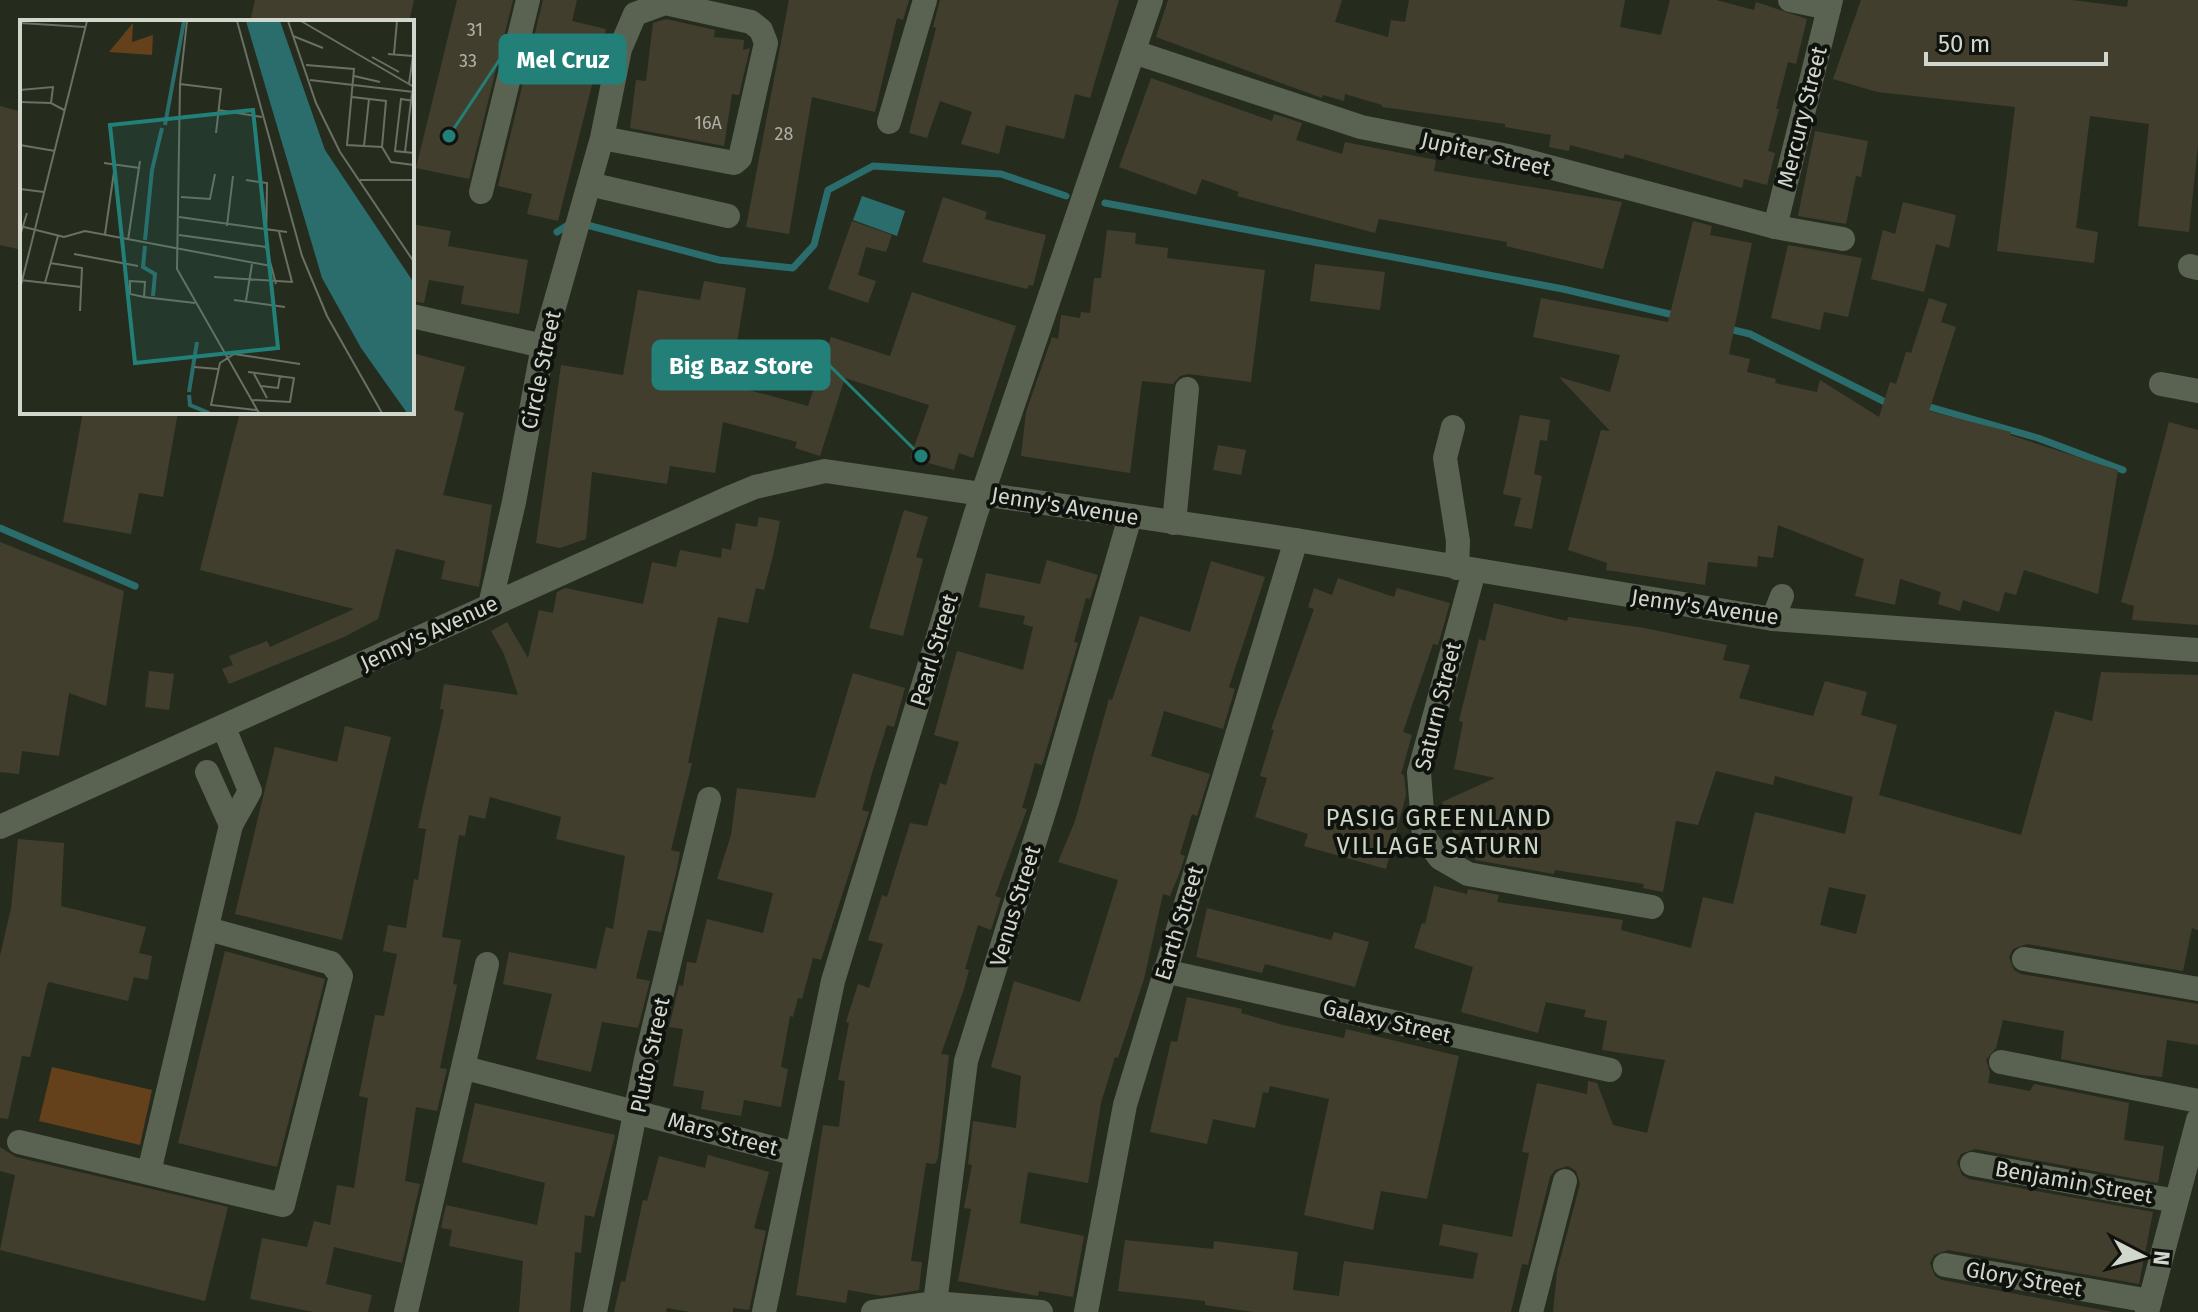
<svg xmlns="http://www.w3.org/2000/svg" width="2198" height="1312" viewBox="0 0 2198 1312" font-family="'Fira Sans',sans-serif">
<rect width="100%" height="100%" fill="#252c1e"/>
<polygon fill="#64401b" points="52,1067 152,1090 140,1145 39,1121"/>
<polygon fill="#2a6d6c" points="862,196 905,211 897,236 853,220"/>
<g fill="none" stroke-linecap="round" stroke-linejoin="round">
<g stroke="#2a6d6c" stroke-width="7">
<polyline points="1105,203 1563,289 1678,316"/>
<polyline points="587,225 719,260 793,268 814,245 828,190 873,166 1001,174 1066,196"/>
<polyline points="557,232 571,223"/>
<polyline points="1725,328 1750,334 1891,405"/>
<polyline points="1923,405 2038,438 2123,470"/>
<polyline points="0,528 135,586"/>
</g>
</g>
<g fill="#423e2e" fill-rule="evenodd">
<polygon points="255,0 414,0 409,22 250,22"/>
<polygon points="457,0 513,0 469,179 416,168"/>
<polygon points="543,0 577,0 572,21 606,29 558,221 527,214 532,194 498,186"/>
<polygon points="789,0 909,0 903,20 897,18 875,112 812,97 789,234 746,227"/>
<polygon points="940,0 1119,0 1090,98 1075,94 1064,139 1006,125 999,154 961,144 972,112 940,101 927,138 909,133 936,28 933,27"/>
<polygon points="1168,0 1342,0 1335,22 1388,37 1391,20 1405,22 1409,0 1625,0 1620,27 1661,35 1670,0 1716,0 1754,10 1756,2 1807,19 1796,64 1788,62 1776,109 1779,109 1768,151 1775,153 1767,185 1744,179 1742,188 1625,154 1623,159 1570,145 1569,151 1549,147 1551,135 1505,127 1505,124 1382,107 1382,105 1345,94 1344,101 1323,95 1322,98 1156,37"/>
<polygon points="1861,0 2072,0 2127,7 2128,0 2198,0 2198,145 2189,232 2138,226 2149,124 2090,116 2076,228 2098,232 2094,263 1997,251 2015,107 1877,92 1833,79"/>
<polygon points="666,19 715,30 714,37 744,40 743,50 750,48 739,95 732,94 724,146 630,128 636,80 646,81 653,23"/>
<polygon points="1151,78 1272,121 1274,114 1302,123 1296,140 1342,154 1345,142 1436,160 1434,171 1622,202 1603,269 1506,246 1507,242 1379,219 1375,233 1237,196 1239,192 1202,179 1196,195 1119,167"/>
<polygon points="0,106 22,112 22,250 0,245"/>
<polygon points="1815,131 1868,141 1861,177 1856,176 1846,224 1798,216"/>
<polygon points="943,197 987,212 985,219 1046,235 1033,286 1029,285 1027,289 922,262"/>
<polygon points="1903,202 1956,215 1949,248 1936,244 1924,292 1871,279 1883,230 1895,234"/>
<polygon points="852,221 892,235 886,252 866,247 858,275 876,281 868,303 828,289"/>
<polygon points="1693,221 1712,226 1710,235 1752,243 1729,354 1750,359 1747,372 1776,379 1775,383 1817,392 1820,380 1879,417 1890,382 1896,384 1906,352 1911,353 1929,298 1947,304 1941,322 1956,327 1929,411 2011,432 2010,435 2118,470 2098,594 2024,570 2016,595 2005,592 1999,612 1963,600 1960,611 1938,604 1941,592 1900,579 1895,605 1855,596 1864,559 1778,525 1773,558 1758,556 1757,567 1708,562 1705,585 1606,570 1607,563 1568,550 1601,430 1610,431 1559,377 1610,392 1620,355 1533,337 1541,298 1668,322"/>
<polygon points="412,224 451,231 448,246 528,260 519,314 461,304 464,286 429,280 424,303 412,301"/>
<polygon points="1107,230 1136,233 1135,244 1168,248 1167,258 1265,270 1251,382 1188,374 1180,376 1173,384 1142,381 1130,473 1021,456 1026,412 1052,337 1058,339 1061,315 1080,318 1081,312 1090,313 1094,278 1101,278"/>
<polygon points="1788,245 1862,258 1848,317 1824,312 1820,330 1771,318"/>
<polygon points="1315,264 1385,272 1380,310 1310,301"/>
<polygon points="704,281 746,288 730,385 808,406 831,337 890,356 912,292 1016,326 973,458 959,453 954,470 910,458 929,405 845,378 820,456 795,448 797,442 723,422 715,473 670,466 667,484 592,472 586,539 560,548 536,543 561,365 623,375 638,290 700,300"/>
<polygon points="412,353 465,367 454,410 464,413 443,495 492,505 479,587 441,579 445,561 396,549 378,619 344,637 229,684 222,669 233,665 229,656 267,641 270,647 354,609 200,570 240,412 412,412"/>
<polygon points="83,412 178,412 163,497 139,493 131,534 63,522"/>
<polygon points="1520,415 1550,420 1547,441 1540,440 1534,474 1542,476 1532,529 1514,526 1521,498 1503,494"/>
<polygon points="2169,422 2198,430 2198,625 2132,620 2134,606 2121,602"/>
<polygon points="1218,445 1246,450 1241,475 1213,470"/>
<polygon points="904,510 928,517 916,557 923,559 903,636 869,628"/>
<polygon points="759,517 780,521 773,556 764,590 756,588 748,623 718,617 688,763 692,763 671,850 680,852 677,869 661,932 648,930 636,978 650,981 638,1028 602,1022 591,1072 536,1059 552,994 503,984 509,952 596,969 606,927 613,929 625,856 556,839 561,817 490,797 485,819 469,815 465,836 459,835 442,937 461,940 453,984 457,985 440,1068 447,1069 437,1111 416,1107 405,1181 420,1184 402,1263 334,1247 326,1284 372,1295 368,1312 313,1312 250,1299 262,1238 307,1247 314,1221 330,1225 337,1185 354,1188 368,1098 359,1096 375,1015 384,1016 397,954 383,951 388,925 406,928 414,879 418,880 426,829 418,828 444,710 440,709 444,684 518,695 504,654 491,631 507,622 528,658 539,610 553,613 557,592 565,588 643,604 652,562 676,567 680,550 721,558 722,548 731,550 736,523 757,527"/>
<polygon points="0,542 124,591 106,706 69,693 59,756 22,751 19,774 0,772"/>
<polygon points="1047,560 1098,575 1090,599 1086,598 1074,642 1078,643 1042,765 1035,763 1022,808 1027,809 995,896 1001,898 991,930 978,925 965,969 969,970 964,989 941,1054 949,1055 938,1158 935,1164 926,1163 911,1261 922,1262 919,1290 882,1296 848,1290 846,1303 796,1295 823,1125 839,1127 845,1081 838,1080 849,1023 846,1022 858,984 869,988 883,944 868,940 882,895 887,897 910,823 927,826 940,783 946,785 959,742 934,735 957,651 1023,670 1033,627 1023,624 1025,616 979,607 986,573 1040,584"/>
<polygon points="1211,561 1265,577 1229,687 1235,689 1223,729 1164,711 1151,756 1210,774 1197,816 1192,814 1180,854 1185,856 1179,874 1170,896 1163,894 1144,979 1118,1058 1115,1057 1101,1103 1088,1183 1028,1172 1020,1223 1084,1236 1073,1297 1039,1291 1038,1296 958,1281 971,1209 964,1208 972,1165 968,1164 973,1121 1016,1128 1021,1076 991,1067 1014,981 1080,1002 1118,880 1058,862 1075,821 1109,699 1112,700 1140,616 1190,632"/>
<polygon points="1338,578 1394,597 1397,588 1450,603 1438,645 1433,644 1403,732 1412,735 1401,774 1404,775 1406,795 1386,869 1304,846 1308,834 1255,817 1267,778 1260,776 1274,730 1271,729 1314,609 1308,607 1314,588 1332,595"/>
<path d="M1494,603L1567,621L1568,617L1644,628L1727,645L1723,660L1750,665L1739,698L1813,716L1825,681L1867,692L1861,715L1897,725L1879,795L2021,835L2055,711L2092,721L2101,672L2198,675V930L2192,928L2183,971L2027,944L2013,949L2009,957L2014,970L2021,974L2198,1004V1045L2167,1040L2162,1077L2142,1075L2061,1059L2064,1031L2003,1020L1996,1048L1986,1060L1990,1072L1988,1083L2030,1091L2034,1084L2129,1103L2124,1140L2164,1146L2158,1183L1975,1149L1961,1154L1957,1162L1962,1175L1969,1179L2153,1212L2139,1284L1948,1250L1934,1255L1930,1263L1935,1276L1942,1280L2113,1312H1553L1557,1271L1580,1184L1576,1171L1568,1166L1555,1170L1550,1177L1528,1265L1522,1264L1511,1312H1253L1205,1305V1301L1118,1291L1125,1240L1213,1249L1214,1241L1298,1252L1293,1290L1339,1296L1344,1261L1473,1279L1478,1253L1439,1245L1443,1224L1512,1237L1529,1153L1522,1152L1537,1083L1587,1094L1588,1081L1597,1083L1613,1125L1647,1133L1665,1060L1602,1050L1607,1021L1584,1017L1586,1010L1546,1002L1538,1033L1461,1012L1473,967L1414,948L1422,923L1425,924L1434,886L1467,894L1468,889L1499,895L1497,902L1623,920L1621,930L1691,948L1703,897L1733,904L1755,812L1845,834L1853,797L1775,776L1773,785L1716,771L1698,825L1676,821L1663,892L1643,888L1644,884L1555,870L1554,874L1475,860L1483,823L1454,835L1442,802L1495,778L1454,769L1463,722L1459,721L1479,639L1485,641ZM1829,887L1866,895L1856,934L1820,925Z"/>
<polygon points="149,671 174,674 169,710 145,707"/>
<polygon points="853,673 905,688 894,727 887,725 872,773 862,810 869,812 821,960 813,958 802,999 798,998 793,1017 790,1016 781,1067 788,1069 781,1107 744,1100 741,1116 701,1109 704,1091 673,1086 683,1029 669,1027 679,985 683,986 687,962 696,963 707,919 763,933 773,893 717,879 731,835 737,788 815,798"/>
<polygon points="345,726 391,737 342,940 235,914 275,747 337,762"/>
<polygon points="18,839 64,843 61,906 146,927 139,953 152,956 148,980 134,977 128,1001 49,982 47,985 30,1057 22,1056 8,1119 0,1118 0,956 11,908"/>
<polygon points="1207,908 1331,940 1334,932 1369,942 1355,987 1265,964 1262,973 1196,957"/>
<polygon points="225,951 325,979 277,1167 178,1143"/>
<polygon points="1187,997 1242,1009 1241,1013 1283,1025 1344,1038 1346,1029 1459,1056 1427,1199 1381,1191 1373,1230 1304,1215 1329,1099 1270,1086 1268,1093 1263,1092 1255,1128 1213,1119 1207,1144 1150,1132 1171,1041 1177,1042"/>
<polygon points="475,1103 615,1135 594,1217 585,1215 581,1253 575,1252 570,1312 519,1312 523,1261 449,1246 452,1230 441,1228 446,1205 537,1225 545,1183 462,1162"/>
<polygon points="0,1147 16,1157 228,1207 205,1301 0,1250 15,1175 0,1171"/>
<polygon points="708,1155 769,1172 754,1228 766,1231 749,1310 733,1308 733,1312 690,1312 667,1308 666,1312 614,1312 621,1281 625,1282 643,1200 647,1201 659,1156 705,1168"/>
</g>
<g fill="none" stroke-linecap="round" stroke-linejoin="round">
<g stroke="#5a6352" stroke-width="24">
<polyline points="1790,0 1829,8"/>
<polyline points="1134,52 1361,127 1508,156 1775,227 1843,239"/>
<polyline points="889,122 925,0"/>
<polyline points="589,184 728,216"/>
<polyline points="481,192 528,0"/>
<polyline points="1775,227 1831,0"/>
<polyline points="2190,266 2198,268"/>
<polyline points="412,316 543,346"/>
<polyline points="2161,384 2198,391"/>
<polyline points="1453,427 1445,458 1458,541 1457,568"/>
<polyline points="1174,523 1187,389"/>
<polyline points="1474,571 1419,773 1424,837 1440,858 1468,874 1652,907"/>
<polyline points="490,605 514,502 543,346 602,138 734,163 740,158 766,43 761,30 751,22 665,3 635,14 620,49 602,138"/>
<polyline points="1773,619 1782,596"/>
<polyline points="207,772 231,825"/>
<polyline points="0,827 731,497 755,487 825,471 1296,540 1773,619 2198,650"/>
<polyline points="2024,959 2198,989"/>
<polyline points="1164,971 1610,1070"/>
<polyline points="2001,1062 2198,1101"/>
<polyline points="465,1068 796,1154"/>
<polyline points="19,1142 283,1205 341,976 331,963 208,929"/>
<polyline points="1972,1164 2176,1201"/>
<polyline points="149,1172 231,825 250,791 224,728"/>
<polyline points="1945,1265 2150,1301"/>
<polyline points="935,1303 966,1061 1049,796 1130,517"/>
<polyline points="406,1312 487,964"/>
<polyline points="595,1312 646,1059 709,799"/>
<polyline points="764,1312 833,981 975,516 1151,0"/>
<polyline points="873,1312 935,1303 1041,1312"/>
<polyline points="1086,1312 1125,1105 1296,540"/>
<polyline points="1531,1312 1565,1181"/>
<polyline points="2147,1312 2198,1120"/>
</g>
</g>
<g text-anchor="middle" dominant-baseline="central" stroke-width="8" stroke-linejoin="round" paint-order="stroke">
<g font-size="18" fill="#aeb1a5">
<text x="475" y="30">31</text>
<text x="468" y="61">33</text>
<text x="708" y="123">16A</text>
<text x="784" y="134">28</text>
</g>
<g font-size="22" fill="#d2d7cd" stroke="#10130d">
<text transform="translate(1802 117) rotate(-76)">Mercury Street</text>
<text transform="translate(1486 154) rotate(13)">Jupiter Street</text>
<text transform="translate(541 370) rotate(-78)">Circle Street</text>
<text transform="translate(1065 506) rotate(9)">Jenny's Avenue</text>
<text transform="translate(1705 607) rotate(8)">Jenny's Avenue</text>
<text transform="translate(429 633) rotate(-25)">Jenny's Avenue</text>
<text transform="translate(934 650) rotate(-73)">Pearl Street</text>
<text transform="translate(1438 706) rotate(-76)">Saturn Street</text>
<text transform="translate(1015 906) rotate(-73)">Venus Street</text>
<text transform="translate(1179 923) rotate(-73)">Earth Street</text>
<text transform="translate(1387 1021) rotate(13)">Galaxy Street</text>
<text transform="translate(650 1055) rotate(-78)">Pluto Street</text>
<text transform="translate(723 1134) rotate(15)">Mars Street</text>
<text transform="translate(2074 1182) rotate(10)">Benjamin Street</text>
<text transform="translate(2024 1279) rotate(10)">Glory Street</text>
</g>
<g font-size="24" letter-spacing="2" fill="#ccd6c3" stroke="#10130d">
<text x="1439" y="818">PASIG GREENLAND<tspan x="1439" dy="28">VILLAGE SATURN</tspan></text>
</g>
</g>
<g transform="translate(20 20)">
<rect width="394" height="394" fill="#252c1e"/>
<path d="M113,3L112,22L133,15L132,35L89,32Z" fill="#64401b"/>
<path d="M226,1H260L305,130L394,263V393H387L341,328L302,258Z" fill="#2a6d6c"/>
<path fill="none" stroke="#2a6d6c" stroke-width="4" d="M145,105L164,1M125,220L132,150L142,108M125,226L123,247L135,254L133,276M169,372L177,322M169,375L170,385L189,393"/>
<path fill="none" stroke="#6a7064" stroke-width="2" d="M167,1L160,64L157,249L239,393M217,1L282,236L307,296L362,393M268,1L296,83L320,132L394,242M281,1L394,67M0,3L65,7M273,16L303,28M368,34L393,36M374,34L377,1M352,37L379,52M286,45L334,49L327,125L362,127M334,56L360,62M290,60L394,72M160,64L201,69L196,113M389,64L394,29M0,70L33,67L31,83M332,77L366,81L362,127M394,81L381,79L375,131L394,133M0,82L31,83L44,90M198,90L242,97M0,125L35,131M344,126L349,79M362,127L371,142L394,145M385,132L392,73M84,143L120,148M226,160L247,163L246,227L256,264M340,160H394M0,169L24,172M161,177L190,179L195,154M159,197L267,212M0,206L44,217L65,211L251,246M207,206L213,156M85,214L95,145M159,215L246,227M0,216L7,193M108,220L120,141M54,234L118,246M30,243L62,248L60,291M194,257L272,262L259,212M0,260L61,267M25,263L38,216M0,269L67,1M124,277L110,274V261L125,262L124,277L175,283M214,280L265,287M226,281L232,244M174,347L198,349M228,352L274,358L270,382L232,380M233,352L247,378M241,366L258,368L260,356M237,390L191,385L200,343L214,334L280,344"/>
<path fill="#228078" fill-opacity="0.15" stroke="#228078" stroke-width="4" d="M233,90L258,328L115,343L90,105Z"/>
<rect width="394" height="394" fill="none" stroke="#d2d7cd" stroke-width="4"/>
</g>
<path fill="none" stroke="#228078" stroke-width="3" d="M449 136L500 59M921 456L829 365"/>
<g fill="#228078" stroke="#10130d" stroke-width="3">
<circle cx="449" cy="136" r="8"/>
<circle cx="921" cy="456" r="8"/>
</g>
<g fill="#228078" stroke="#228078" stroke-width="3">
<rect x="500" y="35" width="125" height="48" rx="8"/>
<rect x="653" y="341" width="176" height="48" rx="8"/>
</g>
<g font-size="24" text-anchor="middle" font-weight="bold" fill="#fff">
<text x="563" y="68">Mel Cruz</text>
<text x="741" y="374">Big Baz Store</text>
</g>
<g transform="translate(2142 1256) rotate(96)" stroke="#10130d" stroke-width="6" paint-order="stroke">
<path d="M0-6L14 30L0 20L-14 30Z" fill="#d2d7cd"/>
<text y="-12" font-size="22" font-weight="bold" text-anchor="middle" fill="#d2d7cd">N</text>
</g>
<path d="M1926 52v12h180v-12" fill="none" stroke="#d2d7cd" stroke-width="4"/>
<text x="1938" y="52" font-size="24" fill="#d2d7cd" stroke="#10130d" stroke-width="6" paint-order="stroke">50 m</text>
</svg>
